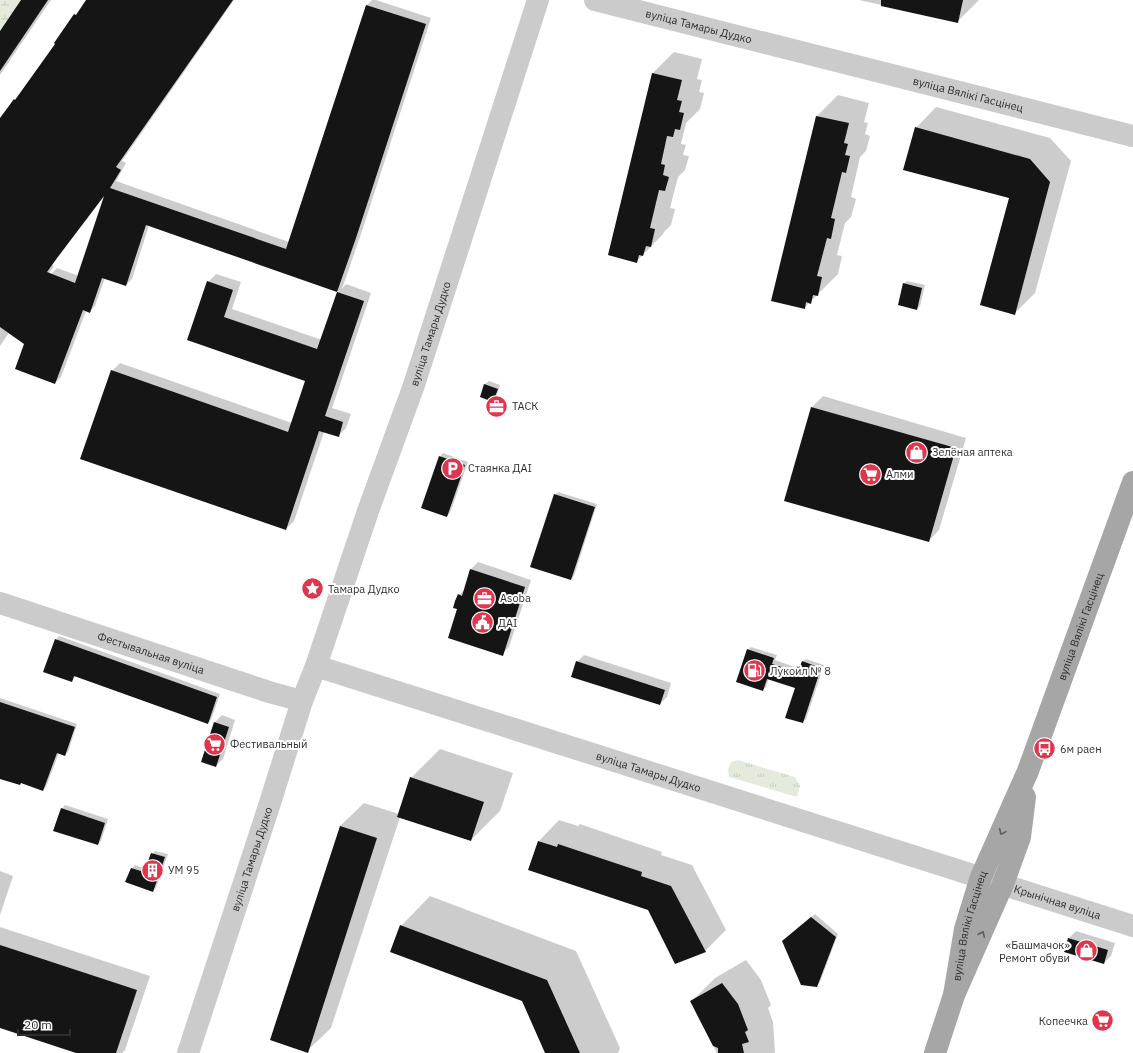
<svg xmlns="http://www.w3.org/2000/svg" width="1133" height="1053" viewBox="0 0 1133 1053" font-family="'IBM Plex Sans',sans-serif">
<defs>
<pattern id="grass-tufts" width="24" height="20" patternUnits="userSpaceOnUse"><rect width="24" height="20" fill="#e5ebdc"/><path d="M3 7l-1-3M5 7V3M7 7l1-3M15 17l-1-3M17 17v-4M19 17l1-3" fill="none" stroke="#c5cabd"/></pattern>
<pattern id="wetland-marsh" width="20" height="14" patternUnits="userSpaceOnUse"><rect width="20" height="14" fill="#e5ebdc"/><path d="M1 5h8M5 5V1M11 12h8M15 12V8" fill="none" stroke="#c5cabd"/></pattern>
</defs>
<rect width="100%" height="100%" fill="#fff"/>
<polygon fill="url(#grass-tufts)" points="738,760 795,777 800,786 797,797 729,777 728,770 731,762"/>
<polygon fill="url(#wetland-marsh)" points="0,0 21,0 0,31"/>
<g fill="#0003">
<polygon points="23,0 51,0 0,75 0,33"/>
<polygon points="87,0 234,0 122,161 126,163 116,181 289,242 367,5 372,0 376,0 431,18 362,231 342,289 346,284 371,293 332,408 351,414 346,428 338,436 324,432 294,521 286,529 112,371 120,363 292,423 307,380 189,339 208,282 216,274 241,282 232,309 322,340 338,291 149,225 132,279 126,285 105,278 95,306 89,312 86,311 61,377 55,383 51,274 57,268 79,276 105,195 52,265 54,266 0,346 0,120 57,44 55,42"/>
<polygon points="859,0 979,0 957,22"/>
<polygon points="674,52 702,59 697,79 702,80 699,92 704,93 700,109 686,123 681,144 686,145 683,155 689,156 685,170 678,177 670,208 675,209 671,225 664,232 663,234 636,262 609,255 653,73"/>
<polygon points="838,95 869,103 864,122 868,123 865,134 870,136 866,151 860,157 851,197 856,199 851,217 845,223 837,255 842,256 838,274 804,308 772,300 817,116"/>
<polygon points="936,107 1050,138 1071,161 1035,293 1014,314 1010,198 916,128"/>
<polygon points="907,281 925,285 920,306 917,309 904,284"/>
<polygon points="489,381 500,385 496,398 493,401 481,396 485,384"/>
<polygon points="823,396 966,438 939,530 929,541 786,500 812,407"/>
<polygon points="443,453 468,462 450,513 447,516 440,457"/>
<polygon points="558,492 597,504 574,576 571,579 555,495"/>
<polygon points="478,562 531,580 509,647 502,654 458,608 459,595 465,589 471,569"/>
<polygon points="59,636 220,694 211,720 207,723 76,676 72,681 56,640"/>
<polygon points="751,647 777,655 775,660 800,669 802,662 806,659 824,665 806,719 803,722 796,687 769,678 766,687 763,690 748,650"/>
<polygon points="584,655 671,683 667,697 660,704 577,662"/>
<polygon points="0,698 77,724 68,752 65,755 59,753 46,787 43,790 22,782 0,778"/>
<polygon points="222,715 235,720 223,759 216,766 202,761 215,722"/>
<polygon points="440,749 513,773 500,811 471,840 400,817 331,1028 307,1051 340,826 364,803 399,814 411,778"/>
<polygon points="65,805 108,819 101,841 98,844 62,809"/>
<polygon points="559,820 578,826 580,824 609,834 662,852 661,855 692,865 726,930 705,951 649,909 539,841"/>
<polygon points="155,851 168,854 156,888 153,891 127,882 132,868 135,865 146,869 152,854"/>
<polygon points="0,871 13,876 0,915"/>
<polygon points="430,896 576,951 620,1048 618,1053 546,1053 523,1000 401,926"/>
<polygon points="815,914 838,934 820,982 817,986 787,938"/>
<polygon points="0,927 150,976 125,1050 122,1053 79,1053 0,1027"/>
<polygon points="1076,931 1115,943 1111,956 1104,963 1069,938"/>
<polygon points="746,960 761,980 771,1005 768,1008 773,1022 775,1053 716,1053 716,1051 692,1001 715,978"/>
</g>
<g fill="#151515" fill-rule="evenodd">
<polygon points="21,0 48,0 0,71 0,31"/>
<path d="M86,0H233L116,167L121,170L110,188L286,249L366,5L426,24L356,238L337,292L146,225L126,286L102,278L90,313L83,310L55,384L15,369L24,344L0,327V118L14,99L15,100L55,44L54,43L74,14L76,15ZM104,196L75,283L47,272L57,258Z"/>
<polygon points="881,0 963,0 958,23 881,6"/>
<polygon points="652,73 682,80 677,100 682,101 679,112 684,113 680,130 675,129 673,137 667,136 661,164 665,165 663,175 669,177 665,191 659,190 650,228 655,229 651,247 646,246 643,256 639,255 637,263 608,255"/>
<polygon points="816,116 849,123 844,143 848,144 845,155 850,156 846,173 842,172 831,218 835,219 831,239 827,238 817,276 822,277 818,296 813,295 811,304 806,302 805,309 771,301"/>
<polygon points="915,127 1030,159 1050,182 1015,315 980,305 1009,198 903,170"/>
<polygon points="207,281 233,290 224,317 317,349 337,292 364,301 325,416 343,422 339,437 319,431 286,530 80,459 111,370 288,432 305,381 187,340"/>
<polygon points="903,283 922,288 917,310 898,305"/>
<polygon points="484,384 498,389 493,402 480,397"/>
<polygon points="811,407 956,448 929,542 784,501"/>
<polygon points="439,456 465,465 447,517 421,508"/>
<polygon points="554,494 595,507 571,580 530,567"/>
<polygon points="470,569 525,587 503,656 448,638 457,609 453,608 455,601 458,594 462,596"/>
<polygon points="55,639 217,697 208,724 74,676 72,682 43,672"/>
<polygon points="747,649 774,658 772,664 798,672 802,661 821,668 803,723 785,718 795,688 767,679 763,691 736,682"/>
<polygon points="576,661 665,690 660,705 571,677"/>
<polygon points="0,702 75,727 65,756 57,753 43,791 21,783 20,785 0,779"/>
<polygon points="214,722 229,727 216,767 201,762"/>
<polygon points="410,777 484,802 471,841 397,817"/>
<polygon points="61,808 105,823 98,845 53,831"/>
<polygon points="340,826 377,838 308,1053 270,1040"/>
<polygon points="538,841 557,847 558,844 642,872 641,876 671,886 706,952 675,964 648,910 528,870"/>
<polygon points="151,853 165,857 153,892 125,882 131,868 144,872"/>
<polygon points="811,917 836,937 817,987 801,985 782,941"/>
<polygon points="400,925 547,980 580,1053 545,1053 522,1001 390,952"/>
<polygon points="1068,938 1108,950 1104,964 1064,952"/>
<polygon points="0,945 137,990 116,1053 76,1053 0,1028"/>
<polygon points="722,983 738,1004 748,1030 745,1032 749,1042 742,1044 744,1053 718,1053 718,1048 713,1046 690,1001"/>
</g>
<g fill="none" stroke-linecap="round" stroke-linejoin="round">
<g stroke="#cbcbcb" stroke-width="22">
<path id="s1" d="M595,0L1133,136"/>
<path id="s2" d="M0,603L269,692L302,701"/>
<path id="s3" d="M316,666L1133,926"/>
<path id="s4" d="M188,1053L270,803L302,701L316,666L368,511L414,385L538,0"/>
</g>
<g stroke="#a6a6a6" stroke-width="22">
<path id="s5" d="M954,995L965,929L981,877L1028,771L1133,482"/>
<polyline points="935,1053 954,995 1003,884 1020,837 1025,797"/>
</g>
</g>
<defs><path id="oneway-chevron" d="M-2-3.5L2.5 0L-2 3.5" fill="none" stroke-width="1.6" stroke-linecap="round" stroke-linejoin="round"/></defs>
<g stroke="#5e5e5e">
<use href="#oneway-chevron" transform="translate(1002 832) rotate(114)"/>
<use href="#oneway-chevron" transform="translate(982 934) rotate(-67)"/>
</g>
<defs>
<symbol id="office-disc" viewBox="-11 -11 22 22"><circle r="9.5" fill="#df364d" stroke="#fff"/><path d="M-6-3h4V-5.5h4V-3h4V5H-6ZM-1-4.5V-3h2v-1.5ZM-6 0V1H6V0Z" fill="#fff"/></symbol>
<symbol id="shop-disc" viewBox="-11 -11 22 22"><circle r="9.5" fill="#df364d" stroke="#fff"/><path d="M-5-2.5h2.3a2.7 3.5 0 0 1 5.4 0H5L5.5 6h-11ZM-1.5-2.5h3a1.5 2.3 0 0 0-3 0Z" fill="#fff"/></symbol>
<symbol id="parking-disc" viewBox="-11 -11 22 22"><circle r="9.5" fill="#df364d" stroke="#fff"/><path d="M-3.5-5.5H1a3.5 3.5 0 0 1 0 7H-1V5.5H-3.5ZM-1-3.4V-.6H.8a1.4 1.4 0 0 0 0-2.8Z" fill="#fff"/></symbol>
<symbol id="supermarket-disc" viewBox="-11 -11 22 22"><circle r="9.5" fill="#df364d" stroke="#fff"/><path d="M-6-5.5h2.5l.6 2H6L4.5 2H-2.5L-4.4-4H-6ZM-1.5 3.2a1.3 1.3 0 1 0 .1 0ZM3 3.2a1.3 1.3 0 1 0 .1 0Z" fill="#fff"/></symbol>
<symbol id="sight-disc" viewBox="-11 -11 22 22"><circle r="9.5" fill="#df364d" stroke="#fff"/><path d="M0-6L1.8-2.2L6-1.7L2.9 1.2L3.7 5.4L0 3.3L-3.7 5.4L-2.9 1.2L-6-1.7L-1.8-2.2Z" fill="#fff"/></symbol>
<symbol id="civic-disc" viewBox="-11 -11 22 22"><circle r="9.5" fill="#df364d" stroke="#fff"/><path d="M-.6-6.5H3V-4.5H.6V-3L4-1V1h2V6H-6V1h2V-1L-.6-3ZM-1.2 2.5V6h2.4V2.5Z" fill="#fff"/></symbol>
<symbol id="fuel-disc" viewBox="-11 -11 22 22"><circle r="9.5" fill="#df364d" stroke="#fff"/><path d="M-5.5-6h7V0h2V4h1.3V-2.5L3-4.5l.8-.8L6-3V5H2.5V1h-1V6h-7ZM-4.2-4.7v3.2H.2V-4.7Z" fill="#fff"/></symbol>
<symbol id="bus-disc" viewBox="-11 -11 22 22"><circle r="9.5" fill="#df364d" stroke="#fff"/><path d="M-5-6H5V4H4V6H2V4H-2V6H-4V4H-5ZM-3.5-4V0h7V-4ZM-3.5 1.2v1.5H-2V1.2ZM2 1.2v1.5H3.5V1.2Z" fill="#fff"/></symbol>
<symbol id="building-disc" viewBox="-11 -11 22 22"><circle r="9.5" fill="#df364d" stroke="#fff"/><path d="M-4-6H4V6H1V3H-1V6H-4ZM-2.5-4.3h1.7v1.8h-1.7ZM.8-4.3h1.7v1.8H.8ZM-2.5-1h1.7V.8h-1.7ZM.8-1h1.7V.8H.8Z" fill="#fff"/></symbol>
</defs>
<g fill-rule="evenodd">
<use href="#office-disc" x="484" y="394" width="25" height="25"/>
<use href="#shop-disc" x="904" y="440" width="25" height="25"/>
<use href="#parking-disc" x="440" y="456" width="25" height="25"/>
<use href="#supermarket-disc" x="858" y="462" width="25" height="25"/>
<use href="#sight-disc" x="300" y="576" width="25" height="25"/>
<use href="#office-disc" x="472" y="586" width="25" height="25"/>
<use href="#civic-disc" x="470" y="610" width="25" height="25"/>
<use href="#fuel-disc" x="742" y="658" width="25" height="25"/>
<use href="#supermarket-disc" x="202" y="732" width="25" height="25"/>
<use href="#bus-disc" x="1032" y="736" width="25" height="25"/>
<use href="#building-disc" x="140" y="858" width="25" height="25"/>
<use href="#shop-disc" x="1074" y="938" width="25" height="25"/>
<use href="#supermarket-disc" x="1090" y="1008" width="25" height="25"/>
</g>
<g text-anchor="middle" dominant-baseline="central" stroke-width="4" stroke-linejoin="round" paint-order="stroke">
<g font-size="11" fill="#2e2e2e" stroke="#fff">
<text stroke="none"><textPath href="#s1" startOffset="107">вуліца Тамары Дудко</textPath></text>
<text stroke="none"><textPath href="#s1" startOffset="385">вуліца Вялікі Гасцінец</textPath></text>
<text stroke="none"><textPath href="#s4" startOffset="759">вуліца Тамары Дудко</textPath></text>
<text stroke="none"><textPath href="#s5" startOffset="391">вуліца Вялікі Гасцінец</textPath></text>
<text stroke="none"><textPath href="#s2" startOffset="159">Фестывальная вуліца</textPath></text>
<text stroke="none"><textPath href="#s3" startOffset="349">вуліца Тамары Дудко</textPath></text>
<text stroke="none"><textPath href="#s4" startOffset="204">вуліца Тамары Дудко</textPath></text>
<text stroke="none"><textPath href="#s3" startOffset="778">Крынічная вуліца</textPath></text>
<text stroke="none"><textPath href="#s5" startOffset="71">вуліца Вялікі Гасцінец</textPath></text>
</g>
<g font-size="11" fill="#2e2e2e" stroke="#fff" text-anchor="start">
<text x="512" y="406">ТАСК</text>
<text x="932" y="452">Зелёная аптека</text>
<text x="468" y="468">Стаянка ДАІ</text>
<text x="886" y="474">Алми</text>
<text x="328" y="589">Тамара Дудко</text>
<text x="500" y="598">Asoba</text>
<text x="498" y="623">ДАІ</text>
<text x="770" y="671">Лукойл № 8</text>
<text x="230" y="744">Фестивальный</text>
<text x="1060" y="749">6м раен</text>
<text x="168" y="870">УМ 95</text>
<text x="1070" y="945" text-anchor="end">«Башмачок»<tspan x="1070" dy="13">Ремонт обуви</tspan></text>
<text x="1088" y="1021" text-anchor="end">Копеечка</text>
</g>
</g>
<path d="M18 1029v6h52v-6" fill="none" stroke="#2e2e2e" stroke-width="2"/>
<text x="24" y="1029" font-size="12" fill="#2e2e2e" stroke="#ffffff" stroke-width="3" paint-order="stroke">20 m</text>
</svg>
